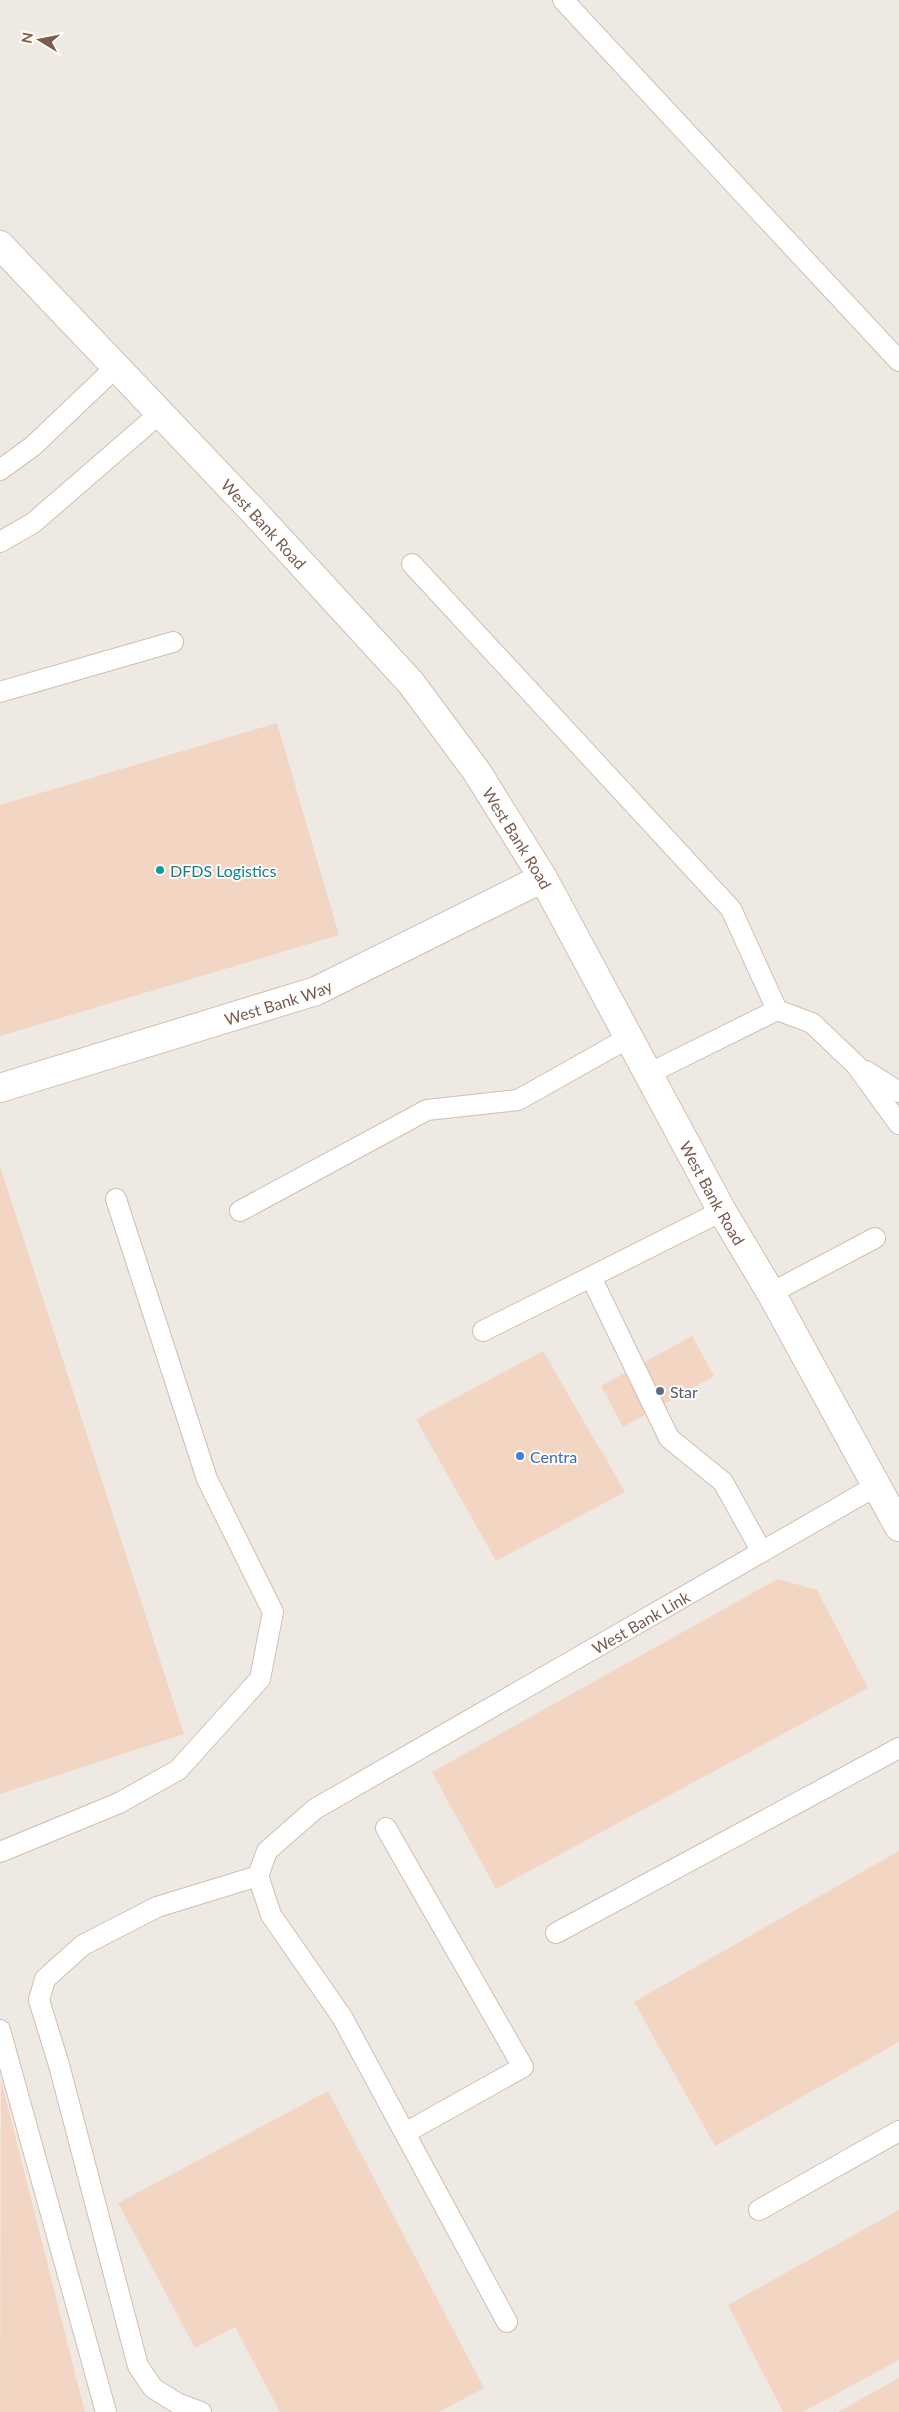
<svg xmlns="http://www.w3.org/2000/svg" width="899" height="2412" viewBox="0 0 899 2412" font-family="Lato,sans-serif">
<rect width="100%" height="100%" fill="#fdf6ec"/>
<rect fill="#efe9e4" x="0" y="0" width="899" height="2412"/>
<g fill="#f3d5c3">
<polygon points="277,723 339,935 0,1036 0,805"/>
<polygon points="0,1166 184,1734 0,1794"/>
<polygon points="692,1336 714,1376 623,1427 601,1386"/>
<polygon points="543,1351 625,1492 496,1561 416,1419"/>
<polygon points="778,1579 817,1590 868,1688 496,1889 432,1772"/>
<polygon points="899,1851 899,2042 715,2146 634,2002"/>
<polygon points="1,2080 85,2412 0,2412"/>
<polygon points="328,2091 484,2388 439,2412 280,2412 235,2327 195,2348 118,2203"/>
<polygon points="899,2210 899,2360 803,2412 783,2412 728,2305"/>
<polygon points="899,2378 899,2412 838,2412"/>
</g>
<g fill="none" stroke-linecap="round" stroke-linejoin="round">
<defs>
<g id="service">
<polyline points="563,0 899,361"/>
<polyline points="0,470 33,446 115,368"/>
<polyline points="0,542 33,523 159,414"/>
<polyline points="412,564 731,909 777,1010"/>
<polyline points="0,692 173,642"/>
<polyline points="866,1071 899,1092"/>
<polyline points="650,1073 777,1010 812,1023 856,1065 899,1124"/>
<polyline points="240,1211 427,1110 518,1100 630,1037"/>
<polyline points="591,1277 669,1438 723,1482 762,1552"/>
<polyline points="771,1293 875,1238"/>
<polyline points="483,1331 722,1211"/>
<polyline points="386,1828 523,2067 405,2133"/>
<polyline points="0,1852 119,1803 178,1770 260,1679 273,1612 207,1479 116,1199"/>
<polyline points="556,1933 899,1748"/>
<polyline points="0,2030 106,2412"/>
<polyline points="759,2210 899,2131"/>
<path id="s1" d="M507,2322L342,2017L271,1915L258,1876L267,1851L315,1809L876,1486"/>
<polyline points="201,2412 177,2403 153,2388 138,2366 59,2065 39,2000 45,1979 83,1945 157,1907 258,1876"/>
</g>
<g id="minor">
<path id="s2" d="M0,1088L316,991L543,878"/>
</g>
<g id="tertiary">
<path id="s3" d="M0,245L256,514L411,683L477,772L543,878L722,1211L771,1293L899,1527"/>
</g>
</defs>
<use href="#service" stroke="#d1beb0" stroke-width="22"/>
<use href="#minor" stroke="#d1beb0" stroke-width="30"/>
<use href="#tertiary" stroke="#d1beb0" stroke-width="30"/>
<use href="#service" stroke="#fff" stroke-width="20"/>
<use href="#minor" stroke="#fff" stroke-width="28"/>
<use href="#tertiary" stroke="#fff" stroke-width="28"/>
</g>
<circle fill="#0f9aa8" stroke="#fffaf3" stroke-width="2" cx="160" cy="870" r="5"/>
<circle fill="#5c6f8a" stroke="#fffaf3" stroke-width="2" cx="660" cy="1391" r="5"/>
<circle fill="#3f7fe0" stroke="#fffaf3" stroke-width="2" cx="520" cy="1456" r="5"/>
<g text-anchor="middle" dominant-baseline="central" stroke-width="4" stroke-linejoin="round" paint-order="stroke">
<g font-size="16" fill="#7a5c4d" stroke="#fffaf3">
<text stroke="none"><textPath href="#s3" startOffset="384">West Bank Road</textPath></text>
<text stroke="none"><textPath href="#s3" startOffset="789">West Bank Road</textPath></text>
<text stroke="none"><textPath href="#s2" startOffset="291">West Bank Way</textPath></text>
<text stroke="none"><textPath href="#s3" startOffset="1194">West Bank Road</textPath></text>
<text stroke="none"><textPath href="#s1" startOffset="978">West Bank Link</textPath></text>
</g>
<g font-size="16" fill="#0d838f" stroke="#fffaf3" text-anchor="start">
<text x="170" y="870">DFDS Logistics</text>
</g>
<g font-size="16" fill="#4e5e75" stroke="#fffaf3" text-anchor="start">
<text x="670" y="1391">Star</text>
</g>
<g font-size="16" fill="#366cbe" stroke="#fffaf3" text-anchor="start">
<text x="530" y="1456">Centra</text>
</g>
</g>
<g transform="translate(40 40) rotate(280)" stroke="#fffaf3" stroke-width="4" paint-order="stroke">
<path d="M0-4L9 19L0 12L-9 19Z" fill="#7a5c4d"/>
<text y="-8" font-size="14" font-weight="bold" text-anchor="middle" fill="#7a5c4d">N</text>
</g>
</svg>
